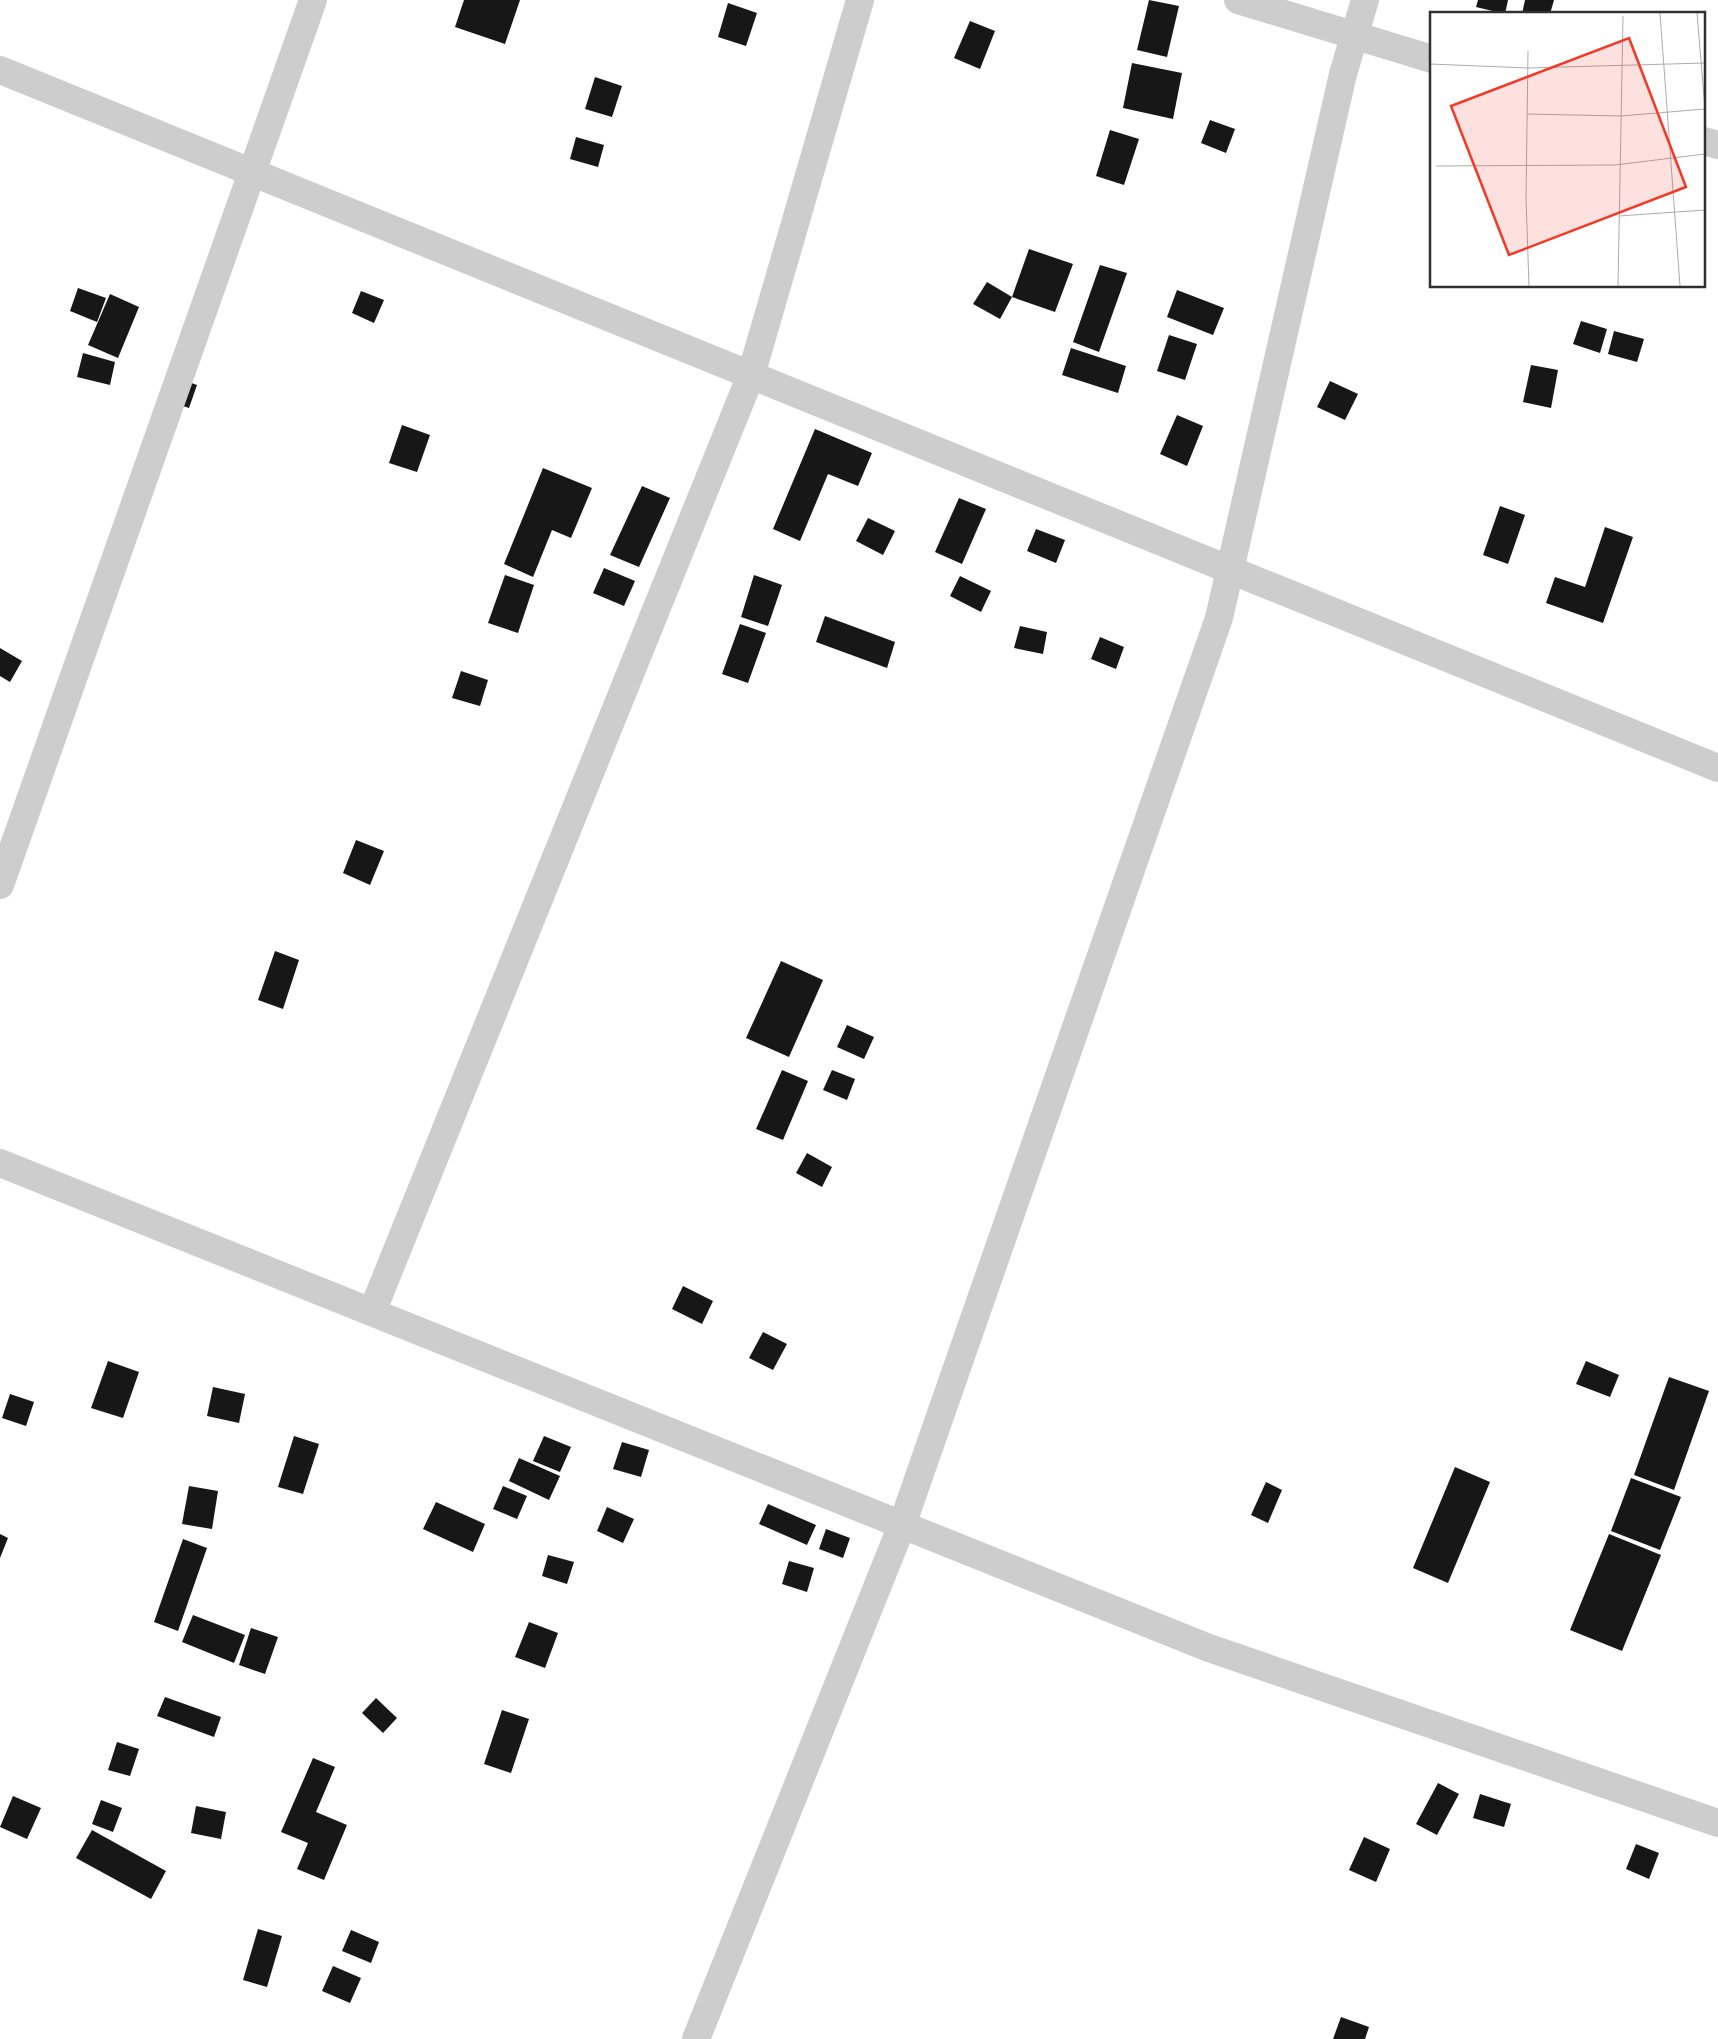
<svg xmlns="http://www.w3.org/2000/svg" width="1718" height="2039" viewBox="0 0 1718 2039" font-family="Overpass,sans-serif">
<rect width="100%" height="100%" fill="#fff"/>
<g fill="#171717">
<polygon points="464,0 520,0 505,44 455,27"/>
<polygon points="1149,0 1179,6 1167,57 1137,50"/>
<polygon points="1478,0 1508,0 1505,14 1476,7"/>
<polygon points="1525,0 1554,0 1550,14 1522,14"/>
<polygon points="728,3 757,13 746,46 718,37"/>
<polygon points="970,21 995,31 980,69 954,58"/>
<polygon points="1132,63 1182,73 1173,119 1123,108"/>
<polygon points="595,77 622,86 612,117 585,109"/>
<polygon points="1210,120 1235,129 1226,153 1201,143"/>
<polygon points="1110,130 1139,139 1124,185 1096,176"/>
<polygon points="576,137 604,145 598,167 570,159"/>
<polygon points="1029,249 1073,264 1055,312 1012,297"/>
<polygon points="1100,265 1127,273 1099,352 1073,342"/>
<polygon points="987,282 1012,297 1000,319 973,304"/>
<polygon points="78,288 106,298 97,322 70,311"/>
<polygon points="1177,290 1224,308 1213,335 1167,317"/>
<polygon points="361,291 384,300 374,323 352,313"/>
<polygon points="110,294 139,307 118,358 88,345"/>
<polygon points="1581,321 1607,329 1600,353 1573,344"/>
<polygon points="1614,331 1644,339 1637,362 1608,354"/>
<polygon points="1169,335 1197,344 1185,380 1157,371"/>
<polygon points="1071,348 1126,366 1118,393 1062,375"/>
<polygon points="83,353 115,362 110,385 77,377"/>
<polygon points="1531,365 1558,370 1551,408 1523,402"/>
<polygon points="167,374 197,385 189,408 159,398"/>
<polygon points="1330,381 1358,394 1345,420 1317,407"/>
<polygon points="1177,415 1203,426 1187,466 1160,454"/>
<polygon points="402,425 430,435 417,472 389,463"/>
<polygon points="815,429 872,453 858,486 828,474 800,541 773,529"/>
<polygon points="543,468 592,488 571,538 552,530 533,577 504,564"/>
<polygon points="642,486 670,498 639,567 610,555"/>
<polygon points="959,498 986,509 962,564 935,552"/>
<polygon points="1500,506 1525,515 1508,564 1483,555"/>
<polygon points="868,518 895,531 883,555 856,541"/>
<polygon points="1605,527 1633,537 1603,623 1546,603 1555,577 1585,587"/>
<polygon points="1036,529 1065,540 1056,563 1027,551"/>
<polygon points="604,568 635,581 624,606 593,593"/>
<polygon points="505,575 534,585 518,633 488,623"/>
<polygon points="754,575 782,585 768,626 741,617"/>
<polygon points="960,576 991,591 981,612 950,596"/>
<polygon points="825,616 895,642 887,668 816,642"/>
<polygon points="740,624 766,633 748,683 722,674"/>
<polygon points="1020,626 1047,632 1043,654 1014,648"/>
<polygon points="1100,637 1124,647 1116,669 1091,659"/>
<polygon points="0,648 22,661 10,682 0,676"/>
<polygon points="461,671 488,680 480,706 452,698"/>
<polygon points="356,840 384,851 370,885 343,873"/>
<polygon points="275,951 299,960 283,1009 258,1000"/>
<polygon points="781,961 823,980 789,1057 746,1038"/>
<polygon points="847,1025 874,1037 864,1059 837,1047"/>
<polygon points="782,1070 808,1081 783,1140 756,1129"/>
<polygon points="832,1070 855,1079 847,1100 823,1090"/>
<polygon points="807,1153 832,1167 822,1187 796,1173"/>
<polygon points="683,1286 713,1301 702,1324 672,1309"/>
<polygon points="763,1332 787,1344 773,1370 749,1358"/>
<polygon points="108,1361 139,1372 123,1418 91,1408"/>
<polygon points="1586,1361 1619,1375 1610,1397 1576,1384"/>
<polygon points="1669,1377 1709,1391 1674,1490 1634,1475"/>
<polygon points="213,1387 245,1394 239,1423 207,1416"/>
<polygon points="10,1394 34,1402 26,1426 2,1418"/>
<polygon points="294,1436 319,1444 303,1494 278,1487"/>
<polygon points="544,1436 571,1447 560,1472 533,1461"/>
<polygon points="622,1442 649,1450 641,1477 613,1469"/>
<polygon points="519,1458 560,1476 549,1500 509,1481"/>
<polygon points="1455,1467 1490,1482 1448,1583 1413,1568"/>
<polygon points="1631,1478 1681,1497 1660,1550 1611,1531"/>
<polygon points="1266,1482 1282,1490 1268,1523 1251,1515"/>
<polygon points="189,1486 218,1491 212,1529 182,1524"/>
<polygon points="503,1486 527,1496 517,1519 493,1509"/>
<polygon points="436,1502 485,1524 473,1552 423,1529"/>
<polygon points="768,1504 816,1525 807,1545 759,1524"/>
<polygon points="607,1507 634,1519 623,1543 597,1531"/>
<polygon points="826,1529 850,1538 843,1558 819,1549"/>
<polygon points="0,1534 8,1538 0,1558"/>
<polygon points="1609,1534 1661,1555 1622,1651 1570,1630"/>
<polygon points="183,1539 207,1548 178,1631 154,1622"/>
<polygon points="548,1555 574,1562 567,1584 542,1576"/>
<polygon points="789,1561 814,1568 807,1592 782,1584"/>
<polygon points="193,1615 245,1635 234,1663 182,1642"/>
<polygon points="529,1622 558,1633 545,1668 515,1657"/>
<polygon points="251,1628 278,1637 265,1674 239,1665"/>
<polygon points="165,1697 221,1717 214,1737 157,1716"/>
<polygon points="376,1698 397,1718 383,1733 362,1713"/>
<polygon points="502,1710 529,1719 511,1773 484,1764"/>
<polygon points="117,1742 139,1749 130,1776 108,1770"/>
<polygon points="313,1758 335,1767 316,1812 347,1825 324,1880 297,1869 308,1843 281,1832"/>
<polygon points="1438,1783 1459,1794 1437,1835 1416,1824"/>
<polygon points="1480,1794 1511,1804 1504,1827 1473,1818"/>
<polygon points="13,1796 41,1808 27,1839 0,1827"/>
<polygon points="101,1800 122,1808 113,1832 92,1824"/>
<polygon points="196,1806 226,1812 221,1839 191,1833"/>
<polygon points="92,1830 166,1871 151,1899 76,1858"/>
<polygon points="1364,1837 1390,1849 1376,1882 1349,1870"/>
<polygon points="1636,1844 1659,1853 1649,1879 1626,1869"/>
<polygon points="258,1929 282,1936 267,1987 243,1980"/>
<polygon points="351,1930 379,1942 371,1963 342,1951"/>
<polygon points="333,1966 361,1978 350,2003 322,1991"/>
<polygon points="1341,2017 1369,2027 1365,2039 1333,2039"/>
</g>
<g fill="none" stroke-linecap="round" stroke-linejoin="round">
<g stroke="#cdcdcd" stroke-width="28">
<polyline points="1238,0 1432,59"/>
<polyline points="0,70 1718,768"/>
<polyline points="1704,141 1718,145"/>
<polyline points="0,885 313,0"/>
<polyline points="0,1163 1209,1648 1718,1823"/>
<polyline points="372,1312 751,375 860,0"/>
<polyline points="696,2039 902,1525 1219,618 1343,74 1365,0"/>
</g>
</g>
<g transform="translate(1430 12)">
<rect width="275" height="275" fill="#fff"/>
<path fill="none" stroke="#acacac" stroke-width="1" d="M230,1L250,274M267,1L275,97M98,39L96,186L99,274M0,52L98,56L275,51M97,102L191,104L275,97M6,154L185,153L275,142M189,204L275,198M188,274L193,4"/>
<path fill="#f43826" fill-opacity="0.15" stroke="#f43826" stroke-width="2.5" d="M199,26L256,175L79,243L21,94Z"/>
<rect width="275" height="275" fill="none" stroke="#303030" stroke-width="2.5"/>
</g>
</svg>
